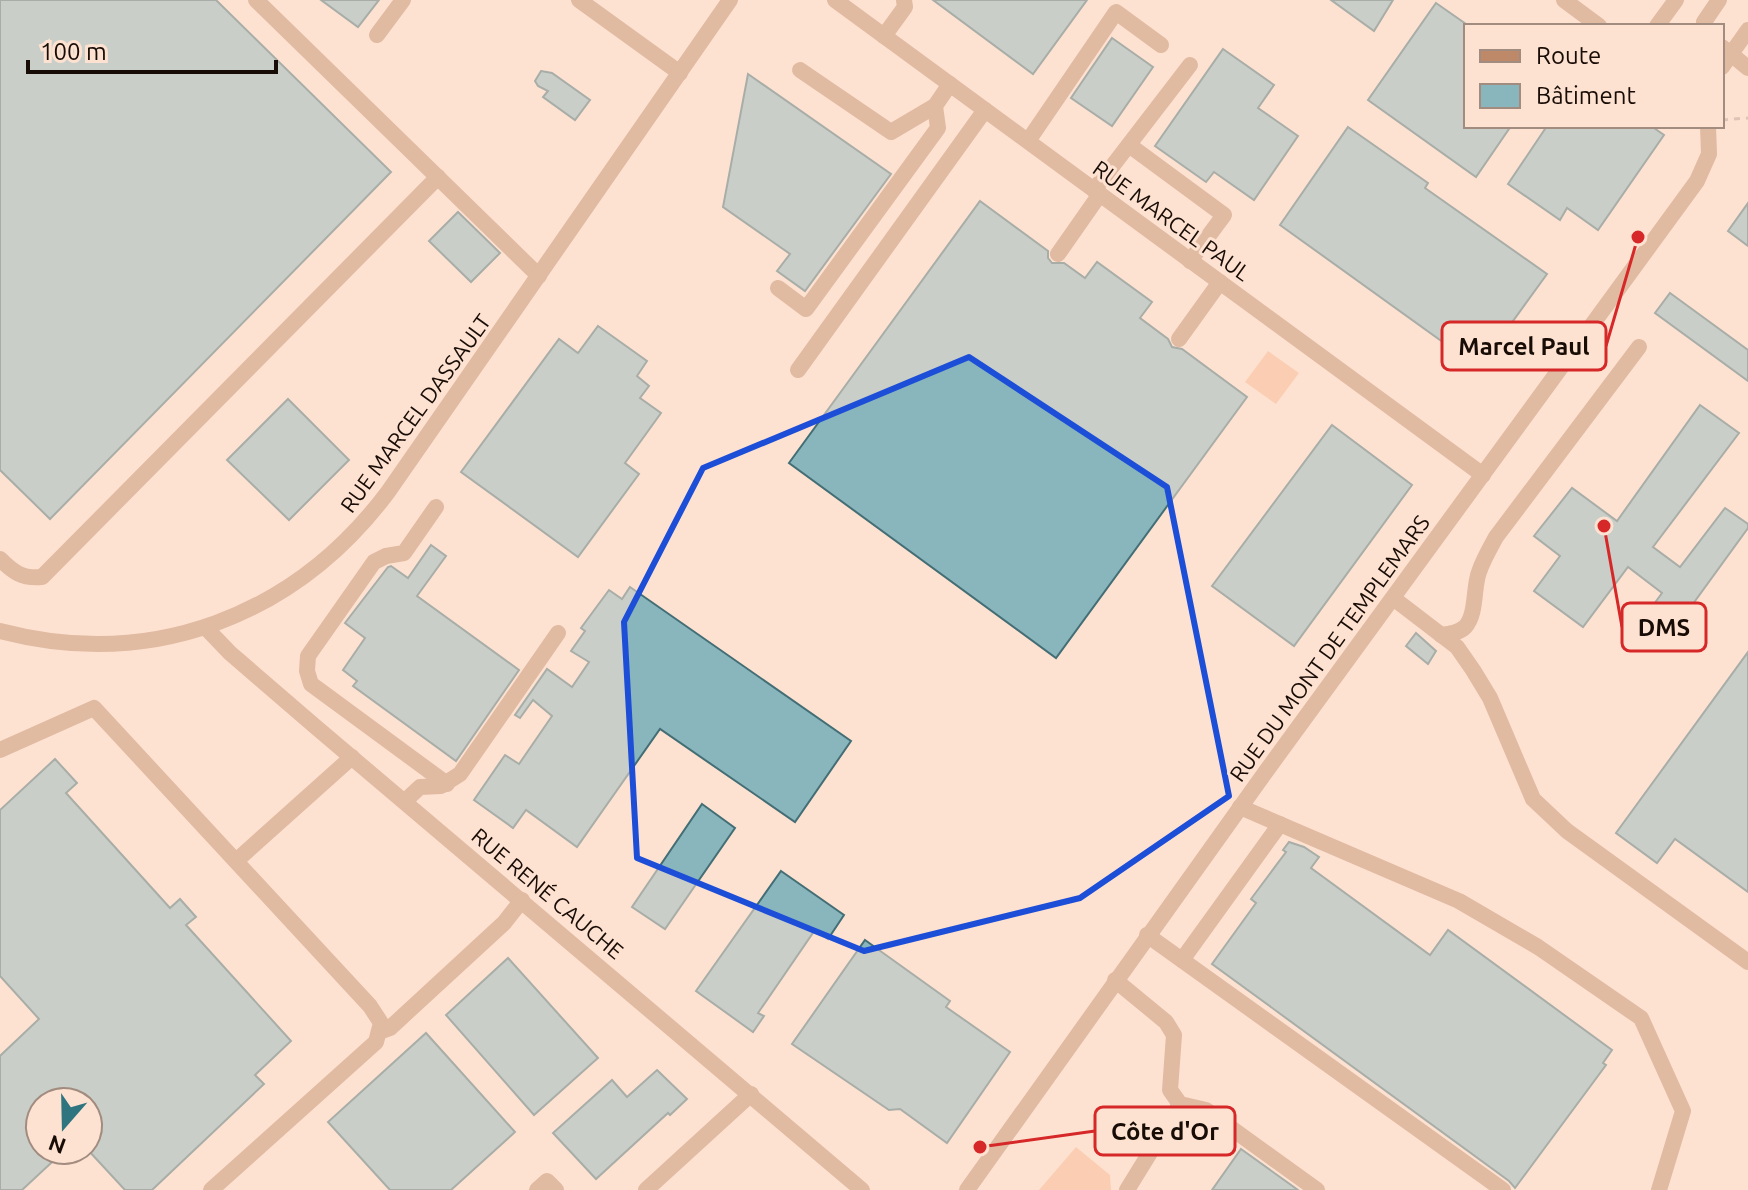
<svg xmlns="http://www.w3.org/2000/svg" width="1748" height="1190" viewBox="0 0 1748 1190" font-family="Ubuntu,sans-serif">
<rect width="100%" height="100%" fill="#fee2d1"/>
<g fill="#f8b78e">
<polygon points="1268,351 1299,373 1276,404 1245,382"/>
<polygon points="1076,1147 1110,1175 1111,1190 1039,1190"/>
</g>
<g fill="#89b6bd" stroke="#446e75" stroke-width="2">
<polygon points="0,0 216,0 391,172 50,519 0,470"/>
<polygon points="321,0 379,0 358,27"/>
<polygon points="933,0 1087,0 1033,74"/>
<polygon points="1331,0 1393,0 1374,31"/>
<polygon points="1436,3 1466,24 1466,126 1511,126 1476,177 1368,100"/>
<polygon points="1112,38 1153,67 1112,126 1071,98"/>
<polygon points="1223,49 1274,85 1258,108 1298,136 1254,200 1214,172 1206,182 1155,146"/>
<polygon points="541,71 552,73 590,100 575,120 543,97 548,91 538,86 535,81"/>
<polygon points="748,74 891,174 805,291 777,271 790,254 723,207"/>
<polygon points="1547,126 1651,126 1664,135 1598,230 1567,208 1560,220 1508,184"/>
<polygon points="1348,127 1428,183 1425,188 1547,274 1479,368 1280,225"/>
<polygon points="980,201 1048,251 1048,258 1052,263 1064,263 1085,278 1097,262 1152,302 1140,318 1168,339 1172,347 1182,349 1247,397 1056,658 789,463"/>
<polygon points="1748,203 1748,246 1728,231"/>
<polygon points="458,212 500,253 471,282 429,241"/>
<polygon points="1670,293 1748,350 1748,381 1655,313"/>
<polygon points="598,326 647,361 637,376 649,386 640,398 661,413 625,463 639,474 578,557 461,472 559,339 578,353"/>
<polygon points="288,399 349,460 289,520 227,460"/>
<polygon points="1700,405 1739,433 1653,547 1680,567 1725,508 1748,524 1748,528 1679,623 1654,604 1662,593 1628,567 1583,627 1534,591 1560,556 1534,536 1572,488 1617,521"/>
<polygon points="1332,425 1412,485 1294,646 1212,586"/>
<polygon points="431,545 446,556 417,596 519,670 456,761 353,686 357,681 343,670 365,638 345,623 388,567 391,566 408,578"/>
<polygon points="630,587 851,741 795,822 660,729 577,847 526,810 513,828 474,800 505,755 519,764 552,716 533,700 520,718 515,715 547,669 572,687 589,662 571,651 585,631 581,628 609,590 622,599"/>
<polygon points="1416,633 1436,651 1428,664 1406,646"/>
<polygon points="1748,652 1748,892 1675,839 1657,863 1616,833"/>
<polygon points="55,759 77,783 66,793 170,908 180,899 196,917 186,925 291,1041 255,1075 264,1084 152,1190 125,1190 88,1150 88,1102 40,1102 40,1150 65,1150 22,1190 0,1190 0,1056 39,1019 0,976 0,810"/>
<polygon points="702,804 735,828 665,929 632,907"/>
<polygon points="1289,842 1304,847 1319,857 1311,868 1430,955 1448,930 1612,1050 1603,1063 1606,1065 1515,1188 1509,1181 1212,964 1256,903 1251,899 1286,852 1283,850"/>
<polygon points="781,871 844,915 828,939 815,930 758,1013 764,1016 753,1032 696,991"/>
<polygon points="865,940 950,1001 946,1007 1010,1052 947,1143 900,1109 889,1110 792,1044"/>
<polygon points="508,958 598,1058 534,1115 446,1015"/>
<polygon points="426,1033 515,1132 451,1190 390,1190 328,1122"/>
<polygon points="657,1070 687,1099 670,1115 668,1113 596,1179 553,1133 612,1080 627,1097"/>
<polygon points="1241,1149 1298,1190 1212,1190"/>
</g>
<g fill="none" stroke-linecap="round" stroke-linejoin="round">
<polyline stroke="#b8a193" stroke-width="3" stroke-dasharray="6 6" stroke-linecap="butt" points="1722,120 1748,118"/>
<g stroke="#be8968" stroke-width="16">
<polyline points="256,0 539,276"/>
<polyline points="579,0 680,73"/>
<polyline points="835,0 1483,475"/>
<polyline points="1564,0 1599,26"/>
<polyline points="1657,26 1676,0"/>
<polyline points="1705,26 1704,22 1719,0"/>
<polyline points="377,35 403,0"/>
<polyline points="884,36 905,7 904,0"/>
<polyline points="1722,47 1731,54 1748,30"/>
<polyline points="1722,67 1731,54 1748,68"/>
<polyline points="800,70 891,132 935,106"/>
<polyline points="1028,141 1116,12 1161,45"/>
<polyline points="1129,145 1224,215 1190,261"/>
<polyline points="1094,190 1190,65"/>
<polyline points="1058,254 1100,194"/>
<polyline points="778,288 806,309 938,128 935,106 950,84"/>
<polyline points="1179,339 1220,282"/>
<polyline points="798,370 985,110"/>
<polyline points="436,507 404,553 386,556 374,562 308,656 307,671 311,684 447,784"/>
<path d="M0,559C13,572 22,579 42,577L438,177"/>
<polyline points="1393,598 1457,647 1473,670 1490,698 1533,799 1567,831 1748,962"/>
<polyline points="206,628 230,653 317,728 862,1190"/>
<path d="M0,631C152,671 295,616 388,492L730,0"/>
<path d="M1441,635C1450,634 1459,633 1465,627C1477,614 1473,588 1479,572C1483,560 1490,548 1496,537L1639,347"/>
<polyline points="0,750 94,708 370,1006 381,1023 376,1042 211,1190"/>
<polyline points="405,801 420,787 441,786 460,774 558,633"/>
<polyline points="1240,807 1459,901 1538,947 1641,1018 1683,1111 1659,1190"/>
<polyline points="236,861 352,757"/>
<polyline points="1147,935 1503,1190"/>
<polyline points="1182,960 1280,824"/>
<polyline points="1115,980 1166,1022 1174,1035 1170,1090 1180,1104 1206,1110 1317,1190"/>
<polyline points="379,1032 390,1028 504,923 522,900"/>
<polyline points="537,1190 547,1181 556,1190"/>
<polyline points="646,1190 751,1094"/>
<polyline points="967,1190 1267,770 1697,181 1709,154 1708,126"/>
<polyline points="1127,1190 1180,1104"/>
</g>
</g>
<path d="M0 0H1748V1190H0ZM969,357L1167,487L1229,796L1080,898L864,951L637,858L624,622L703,468Z" fill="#fee2d1" fill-opacity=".55" fill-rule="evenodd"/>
<path fill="none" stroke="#1d4ed8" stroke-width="6" stroke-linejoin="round" d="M969,357L1167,487L1229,796L1080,898L864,951L637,858L624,622L703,468Z"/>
<g text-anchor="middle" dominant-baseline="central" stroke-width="6" stroke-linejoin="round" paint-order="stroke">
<g font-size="22" fill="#180c06" stroke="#fee2d1">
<text transform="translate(1172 220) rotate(36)">RUE MARCEL PAUL</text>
<text transform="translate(415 413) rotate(-54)">RUE MARCEL DASSAULT</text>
<text transform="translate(1329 648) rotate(-54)">RUE DU MONT DE TEMPLEMARS</text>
<text transform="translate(548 893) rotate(40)">RUE RENÉ CAUCHE</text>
</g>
</g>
<path fill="none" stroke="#d62828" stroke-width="3" d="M1638 237L1606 346M1604 526L1622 627M980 1147L1095 1131"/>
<g fill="#d62828" stroke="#fee2d1" stroke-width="3">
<circle cx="1638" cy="237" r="8"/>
<circle cx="1604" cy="526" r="8"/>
<circle cx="980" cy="1147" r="8"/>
</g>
<g fill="#fee2d1" stroke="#d62828" stroke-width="3">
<rect x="1442" y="322" width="164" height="48" rx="8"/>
<rect x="1622" y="603" width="84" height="48" rx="8"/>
<rect x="1095" y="1107" width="140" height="48" rx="8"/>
</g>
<g font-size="24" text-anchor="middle" font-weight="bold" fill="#180c06">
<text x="1524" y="355">Marcel Paul</text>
<text x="1664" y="636">DMS</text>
<text x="1165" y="1140">Côte d'Or</text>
</g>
<rect x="1464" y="24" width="260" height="104" fill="#fee2d1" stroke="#a28c80" stroke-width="2"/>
<rect x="1480" y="50" width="40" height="12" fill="#be8968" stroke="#a28c80" stroke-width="2"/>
<text x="1536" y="64" font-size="24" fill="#180c06">Route</text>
<rect x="1480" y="84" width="40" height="24" fill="#89b6bd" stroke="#a28c80" stroke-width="2"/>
<text x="1536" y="104" font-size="24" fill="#180c06">Bâtiment</text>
<g transform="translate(64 1126) rotate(200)"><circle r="38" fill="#fee2d1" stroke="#a28c80" stroke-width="2"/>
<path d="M0-6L14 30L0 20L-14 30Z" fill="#2e7580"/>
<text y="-12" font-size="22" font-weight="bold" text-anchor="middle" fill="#180c06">N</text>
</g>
<path d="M28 60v12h248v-12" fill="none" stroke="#180c06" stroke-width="4"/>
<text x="40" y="60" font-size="24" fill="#180c06" stroke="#fee2d1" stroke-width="6" paint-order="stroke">100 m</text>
</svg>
